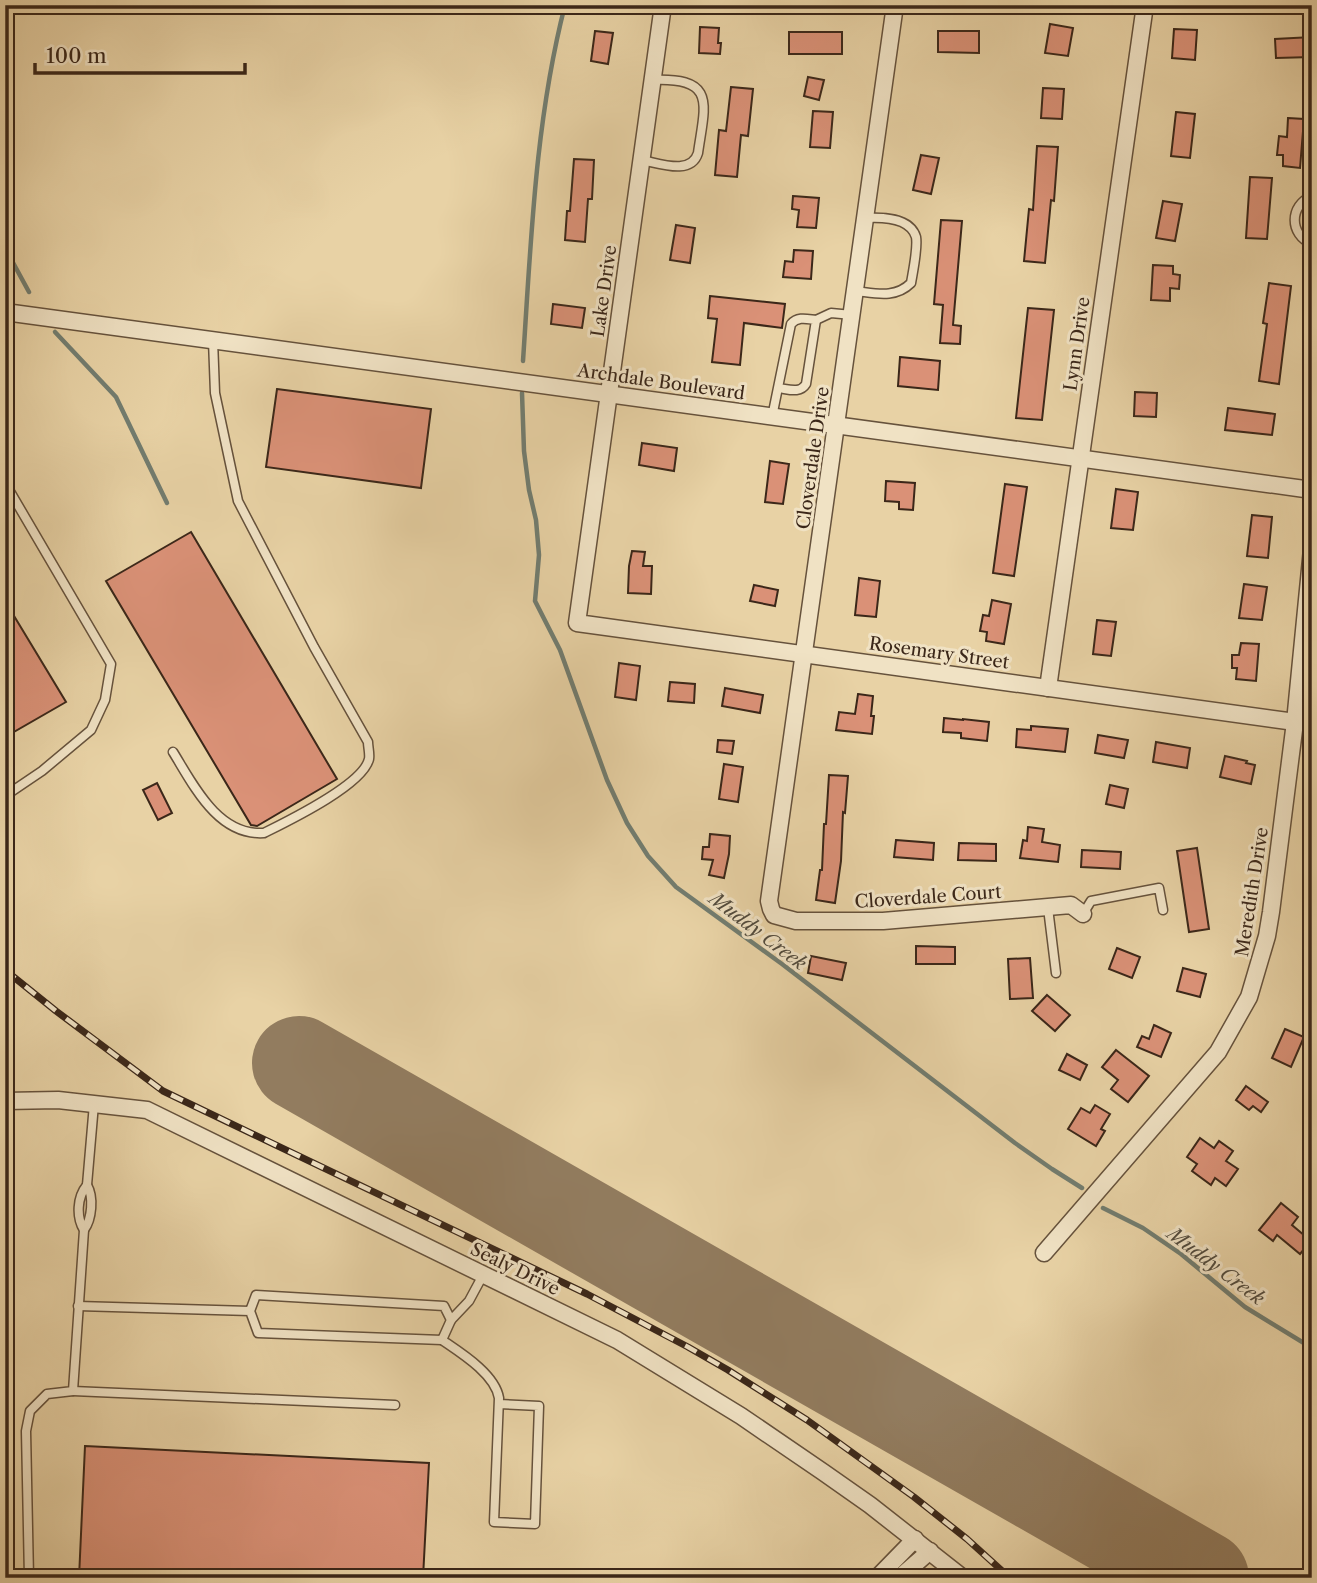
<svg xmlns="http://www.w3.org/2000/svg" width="1317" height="1583" viewBox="0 0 1317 1583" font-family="'Libre Caslon Text',serif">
<rect width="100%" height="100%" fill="#e8d2a5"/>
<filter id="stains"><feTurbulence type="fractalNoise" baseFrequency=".00286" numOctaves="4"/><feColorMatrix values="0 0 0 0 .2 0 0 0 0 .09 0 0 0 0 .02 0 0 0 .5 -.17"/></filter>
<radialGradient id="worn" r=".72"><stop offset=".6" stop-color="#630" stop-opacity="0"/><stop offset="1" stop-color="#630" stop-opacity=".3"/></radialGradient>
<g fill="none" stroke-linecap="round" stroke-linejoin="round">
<g stroke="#727d70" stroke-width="4.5">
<polyline points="5,248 29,292"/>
<polyline points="55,332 116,397 167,503"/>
<path d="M523,361C531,242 535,122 565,5"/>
<polyline points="522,393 524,451 529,490 536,520 539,555 535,601 560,650 607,780 627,823 648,856 676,887 782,964 1015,1143 1052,1169 1082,1188"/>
<polyline points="1103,1208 1143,1228 1181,1254 1245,1307 1312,1348"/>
</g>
<polyline stroke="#927c5f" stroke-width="94" points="299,1063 1202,1578"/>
</g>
<g fill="#da9177" stroke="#3b2719" stroke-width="2">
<polygon points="1050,24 1073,28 1068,56 1045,53"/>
<polygon points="700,27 719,28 718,43 721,43 720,54 699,53"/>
<polygon points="1174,29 1197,30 1195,60 1172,58"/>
<polygon points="595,31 613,33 608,64 591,61"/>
<polygon points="938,31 979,31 979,53 938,52"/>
<rect x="789" y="32" width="53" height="22"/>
<polygon points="1312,37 1312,57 1276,58 1275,39"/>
<polygon points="808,77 824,80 819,100 804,96"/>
<polygon points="731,87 753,89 748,136 741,135 737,177 715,175 719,130 726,131"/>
<polygon points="1043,88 1064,89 1062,119 1041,118"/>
<polygon points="813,111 833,112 830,148 810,147"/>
<polygon points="1176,112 1195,114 1190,158 1171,156"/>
<polygon points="1288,118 1304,119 1300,168 1283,166 1283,155 1277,155 1279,136 1287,137"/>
<polygon points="1037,146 1058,147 1054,201 1051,200 1045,263 1024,261 1029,209 1033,210"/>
<polygon points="921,155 939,158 931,194 913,190"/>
<polygon points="574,159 594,160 592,199 588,199 585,242 565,240 567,211 570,211"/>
<polygon points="1250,177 1272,178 1267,239 1246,238"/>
<polygon points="793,196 819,198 816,228 797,227 799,210 792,209"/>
<polygon points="1163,201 1182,204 1175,241 1156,238"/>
<polygon points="941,220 962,221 953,325 961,326 960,344 940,343 943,305 934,304"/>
<polygon points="676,225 695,228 690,263 670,260"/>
<polygon points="794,250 813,251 811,279 783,277 785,261 793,262"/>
<polygon points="1153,265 1173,266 1173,274 1180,275 1179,289 1170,288 1170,301 1151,300"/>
<polygon points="1269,283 1291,286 1279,384 1259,381 1267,324 1263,323"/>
<polygon points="710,296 785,304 782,328 744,323 740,365 712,362 717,319 708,318"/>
<polygon points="553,304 585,308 582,328 551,324"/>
<polygon points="1028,308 1054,310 1042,420 1016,418"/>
<polygon points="900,357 940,361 938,390 898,386"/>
<polygon points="277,389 431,409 421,488 266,467"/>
<polygon points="1135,392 1157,393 1156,417 1134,416"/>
<polygon points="1228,408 1275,414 1272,435 1225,430"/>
<polygon points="642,443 677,448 674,471 639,465"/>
<polygon points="770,461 789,464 783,504 765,502"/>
<polygon points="886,481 915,483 913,510 899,509 899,502 885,501"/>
<polygon points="1005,484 1027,487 1014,576 993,573"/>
<polygon points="1116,489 1138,492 1133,530 1111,528"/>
<polygon points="1252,515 1272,517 1268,558 1247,556"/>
<polygon points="191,532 337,779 257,826 251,825 106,581"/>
<polygon points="632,551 645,552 643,566 652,566 651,594 628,593 629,566"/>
<polygon points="859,578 880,581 876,617 855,615"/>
<polygon points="1244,584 1267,587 1262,620 1239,618"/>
<polygon points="754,585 778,590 775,606 750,601"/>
<polygon points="992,600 1011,604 1004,644 986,641 987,632 980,631 983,615 989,616"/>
<polygon points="5,601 66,702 5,737"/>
<polygon points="1097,620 1116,622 1111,656 1093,654"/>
<polygon points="1241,643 1259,644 1256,681 1236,679 1237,668 1232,668 1232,655 1239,655"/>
<polygon points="619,663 640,666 636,700 615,697"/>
<polygon points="670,682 695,684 694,703 668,701"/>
<polygon points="725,688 763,695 760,713 722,706"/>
<polygon points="858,694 873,696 871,716 874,716 872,734 836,730 839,712 855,714"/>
<polygon points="944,718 963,720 963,719 989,722 987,741 961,738 961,733 943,732"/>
<polygon points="1031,726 1068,729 1065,752 1016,747 1017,729 1031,730"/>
<polygon points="1098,735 1128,740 1124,758 1095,753"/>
<polygon points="718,740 734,741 732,754 717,752"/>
<polygon points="1156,742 1190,748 1187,768 1153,762"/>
<polygon points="1225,756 1247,761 1246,763 1255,765 1251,784 1220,777"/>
<polygon points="724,764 743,767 738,802 719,799"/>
<polygon points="829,775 848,776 845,813 843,812 841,861 835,903 816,900 820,870 822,870 824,824 826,824"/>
<polygon points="157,783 172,813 158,820 143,790"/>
<polygon points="1110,785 1128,789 1124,808 1106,804"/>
<polygon points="1028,827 1044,829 1042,842 1060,845 1058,862 1020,858 1023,840 1027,841"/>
<polygon points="710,834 730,836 729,854 724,878 709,875 713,860 702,859 703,847 709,847"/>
<polygon points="896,840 934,843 933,860 894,857"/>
<polygon points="959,843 996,844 996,861 958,860"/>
<polygon points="1197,848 1209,929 1189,932 1177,851"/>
<polygon points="1082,850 1121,852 1120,869 1081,867"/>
<polygon points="916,946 955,947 955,964 916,964"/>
<polygon points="1117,948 1140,957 1132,978 1109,969"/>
<polygon points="811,956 846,963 842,980 808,973"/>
<polygon points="1030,958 1033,998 1010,999 1008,959"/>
<polygon points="1183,968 1206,974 1200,997 1177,991"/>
<polygon points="1047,995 1070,1015 1055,1031 1032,1011"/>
<polygon points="1154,1025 1171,1033 1161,1057 1137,1047 1142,1036 1149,1039"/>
<polygon points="1285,1029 1304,1037 1291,1067 1272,1058"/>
<polygon points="1116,1050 1149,1076 1128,1102 1111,1089 1118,1080 1102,1067"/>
<polygon points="1067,1054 1087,1065 1080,1080 1059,1070"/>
<polygon points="1246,1086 1268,1102 1261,1112 1253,1106 1249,1110 1236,1100"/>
<polygon points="1095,1105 1110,1114 1101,1129 1105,1131 1096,1146 1068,1129 1081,1108 1090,1113"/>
<polygon points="1200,1138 1214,1148 1219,1141 1233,1151 1226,1161 1238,1169 1226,1186 1215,1178 1211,1185 1192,1171 1197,1164 1187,1157"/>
<polygon points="1281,1203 1298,1217 1292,1225 1311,1241 1300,1254 1277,1235 1273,1241 1259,1230"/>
<polygon points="85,1446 429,1463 423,1578 79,1578"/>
</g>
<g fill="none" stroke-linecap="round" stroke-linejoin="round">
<defs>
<g id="lane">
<path d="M641,160C659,163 691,176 698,153C705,104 717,77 652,80"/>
<path d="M1312,196C1289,205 1289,235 1312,244"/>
<path d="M855,291C875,293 895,299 911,283C913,271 918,248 916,237C910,217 882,217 865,218"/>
<polyline points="816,320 831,313 852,315"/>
<path d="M772,417L791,324C798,316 807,319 816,320L806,384C800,394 788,389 778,388"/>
<polyline points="5,483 111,664 105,700 91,730 42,771 5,796"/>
<path d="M173,752C194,786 218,836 264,833C288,821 363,785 369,759C370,754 368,747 368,742L314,647L238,501L215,393L213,340"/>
<polyline points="1048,908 1056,973"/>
<polyline points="1083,914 1091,901 1159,888 1163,910"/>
<path d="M84,1230C92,1219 94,1197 87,1185"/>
<polyline points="78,1306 250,1311 256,1295 444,1306 451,1320 442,1340 258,1333 250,1311"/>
<polyline points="451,1320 469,1301 483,1275"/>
<path d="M442,1340C461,1353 495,1374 499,1398L494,1522L535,1524L539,1406L499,1404"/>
<polyline points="73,1391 395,1405"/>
<path d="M29,1578L26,1431L30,1411L47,1394L73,1391L84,1230C76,1217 77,1197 87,1185L94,1104"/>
</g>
<g id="street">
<polyline points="663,5 577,623 1295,722"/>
<polyline points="895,5 769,901 771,909 774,915 796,921 883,921 1071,905 1083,914"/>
<polyline points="5,312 1312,490"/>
<polyline points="1048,688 1145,5"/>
<polyline points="5,1101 58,1100 147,1110 617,1340 741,1416 823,1472 870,1505 963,1578"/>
<polyline points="1044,1253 1218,1052 1249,997 1267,936 1271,912 1295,722 1312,549"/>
<polyline points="877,1578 915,1539"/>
<polyline points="899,1578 930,1551"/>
</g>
</defs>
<use href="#lane" stroke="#66523c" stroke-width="11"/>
<use href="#street" stroke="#66523c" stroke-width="19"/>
<use href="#lane" stroke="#f0e2c4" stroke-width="8"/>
<use href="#street" stroke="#f0e2c4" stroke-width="16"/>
<defs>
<polyline id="rail" points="5,970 56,1011 163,1091 587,1294 688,1347 728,1370 807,1420 914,1497 967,1539 1010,1578"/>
</defs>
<use href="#rail" stroke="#3b2719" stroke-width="7"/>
<use href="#rail" stroke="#f0e2c4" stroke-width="4.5" stroke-dasharray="13" stroke-linecap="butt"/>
</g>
<g text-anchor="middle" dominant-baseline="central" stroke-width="6" stroke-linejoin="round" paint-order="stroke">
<g font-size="18" fill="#3b2719" stroke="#f0e2c4">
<text transform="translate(604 291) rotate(-82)">Lake Drive</text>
<text transform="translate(1077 344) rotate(-82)">Lynn Drive</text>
<text transform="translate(661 382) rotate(8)">Archdale Boulevard</text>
<text transform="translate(813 458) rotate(-82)">Cloverdale Drive</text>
<text transform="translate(939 653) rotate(8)">Rosemary Street</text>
<text transform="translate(1252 892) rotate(-81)">Meredith Drive</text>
<text transform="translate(928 897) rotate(-4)">Cloverdale Court</text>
<text transform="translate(515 1269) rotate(26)">Sealy Drive</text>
</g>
<g font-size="19" font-style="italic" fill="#524b3d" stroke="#f0e2c4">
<text transform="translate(758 931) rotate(37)">Muddy Creek</text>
<text transform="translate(1216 1266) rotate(37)">Muddy Creek</text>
</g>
</g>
<rect width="1317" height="1583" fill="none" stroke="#e8d2a5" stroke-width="28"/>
<rect x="7" y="7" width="1303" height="1569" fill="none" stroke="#3b2719" stroke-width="3.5"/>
<rect x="14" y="14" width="1289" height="1555" fill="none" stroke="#3b2719" stroke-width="2"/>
<path d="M35 63v10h210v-10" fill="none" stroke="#3b2719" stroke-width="3.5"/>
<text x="46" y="63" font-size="21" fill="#3b2719" stroke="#f0e2c4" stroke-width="5" paint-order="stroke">100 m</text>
<rect width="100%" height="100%" filter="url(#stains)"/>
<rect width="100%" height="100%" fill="url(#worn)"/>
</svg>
